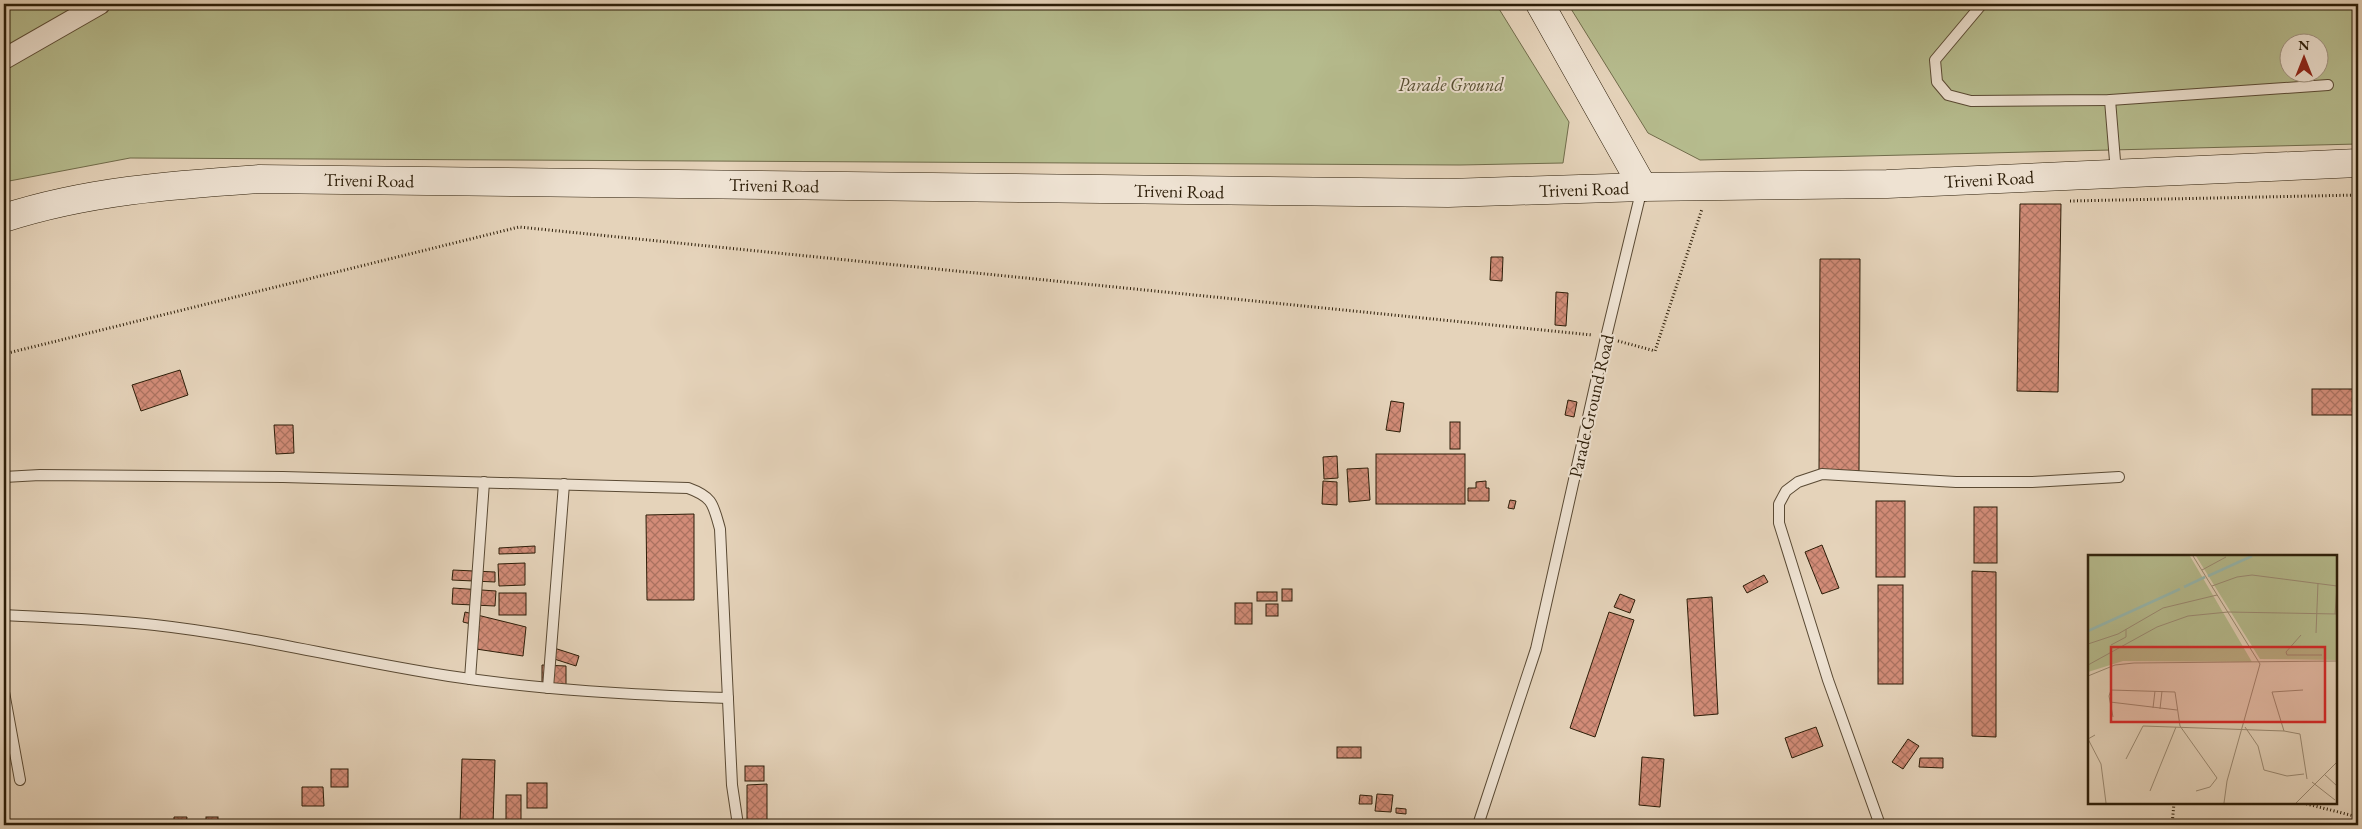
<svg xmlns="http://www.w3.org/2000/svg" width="2362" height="829" viewBox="0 0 2362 829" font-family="'EB Garamond',serif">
<defs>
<pattern id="building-cross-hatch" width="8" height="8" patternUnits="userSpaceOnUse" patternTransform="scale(1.25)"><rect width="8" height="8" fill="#d28c78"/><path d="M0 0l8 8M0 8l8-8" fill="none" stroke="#ab7260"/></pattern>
</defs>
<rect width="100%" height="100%" fill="#e5d3ba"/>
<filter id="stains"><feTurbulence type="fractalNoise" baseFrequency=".004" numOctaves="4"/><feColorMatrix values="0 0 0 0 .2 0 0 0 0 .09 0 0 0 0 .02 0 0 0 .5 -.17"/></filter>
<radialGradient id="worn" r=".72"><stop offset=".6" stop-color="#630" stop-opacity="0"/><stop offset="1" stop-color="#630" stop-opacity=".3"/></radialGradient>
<g fill="#b6bc8e" stroke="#716c4b" fill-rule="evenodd">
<polygon points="4,4 1496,4 1569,122 1563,163 1460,165 130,158 4,182"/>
<path d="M1568,4H2358V144L1700,160L1648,133ZM2290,42H2320V72H2290Z"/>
</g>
<g fill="url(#building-cross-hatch)" stroke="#2c1d08">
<polygon points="2020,204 2061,204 2058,392 2017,391"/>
<polygon points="1491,257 1503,257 1502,281 1490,280"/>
<polygon points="1820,259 1860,259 1859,471 1819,471"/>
<polygon points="1556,292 1568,293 1566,326 1555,325"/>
<polygon points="180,370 188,395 141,411 132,385"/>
<rect x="2312" y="389" width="46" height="26"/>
<polygon points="1568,400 1577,402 1574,417 1565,415"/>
<polygon points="1391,401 1404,403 1400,432 1386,430"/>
<rect x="1450" y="422" width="10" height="27"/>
<polygon points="274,425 293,425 294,453 276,454"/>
<rect x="1376" y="454" width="89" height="50"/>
<polygon points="1337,456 1338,478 1324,479 1323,457"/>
<polygon points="1368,468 1370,500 1349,502 1347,469"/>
<polygon points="1323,481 1337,482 1337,505 1322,504"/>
<polygon points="1486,481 1486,488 1489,488 1489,501 1468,501 1468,488 1476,488 1476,482"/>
<polygon points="1510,500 1516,501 1514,509 1508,508"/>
<rect x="1876" y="501" width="29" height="76"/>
<rect x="1974" y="507" width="23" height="56"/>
<polygon points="694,514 694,600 647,600 646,515"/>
<polygon points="1822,545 1839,588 1822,594 1805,552"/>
<polygon points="535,546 535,553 499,554 499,548"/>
<polygon points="525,563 525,585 499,586 498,564"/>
<polygon points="453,570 495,572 495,582 452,580"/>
<polygon points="1972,571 1996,572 1996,737 1972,736"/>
<polygon points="1764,575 1768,582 1747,593 1743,586"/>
<rect x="1878" y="585" width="25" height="99"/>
<polygon points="453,588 496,591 495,606 452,604"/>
<rect x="1282" y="589" width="10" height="12"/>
<rect x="1257" y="592" width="20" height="9"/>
<rect x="499" y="593" width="27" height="22"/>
<polygon points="1620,594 1635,600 1630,613 1614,607"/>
<polygon points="1712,597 1718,714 1694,716 1687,599"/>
<rect x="1235" y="603" width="17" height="21"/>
<rect x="1266" y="604" width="12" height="12"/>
<polygon points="465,612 526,627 523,656 476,649 479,626 463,622"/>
<polygon points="1609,612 1634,620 1595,737 1570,728"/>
<polygon points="551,647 579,656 576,666 548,657"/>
<polygon points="542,665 566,666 566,686 542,686"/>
<polygon points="1816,727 1823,746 1792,758 1785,738"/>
<polygon points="1908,739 1919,746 1903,769 1892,762"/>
<rect x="1337" y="747" width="24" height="11"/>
<polygon points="1642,757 1664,759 1660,807 1639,805"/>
<polygon points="1920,758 1943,758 1943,768 1919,767"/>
<polygon points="462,759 495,760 493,825 460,825"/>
<rect x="745" y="766" width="19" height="15"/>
<rect x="331" y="769" width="17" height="18"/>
<rect x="527" y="783" width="20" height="25"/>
<polygon points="767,784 767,825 747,825 747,785"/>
<polygon points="302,787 323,787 324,806 302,806"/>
<polygon points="1377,794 1393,795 1391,812 1375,811"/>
<rect x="506" y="795" width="15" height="30"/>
<polygon points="1360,795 1372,796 1372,804 1359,804"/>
<polygon points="1396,808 1406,809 1406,814 1396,813"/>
<polygon points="174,817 187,817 186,825 174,825"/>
<rect x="206" y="817" width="12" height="8"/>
<rect x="685" y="821" width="11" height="4"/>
</g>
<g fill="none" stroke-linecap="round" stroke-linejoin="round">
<defs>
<g id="lane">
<polyline points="1982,4 1935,60 1937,82 1948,95 1971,101 2110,100 2328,85"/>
<polyline points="2110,100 2116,173"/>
<path d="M4,477L40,475L283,477L688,488C713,497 713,504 720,529L732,785L738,825"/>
<path d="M4,615C54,618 105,619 155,625C254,636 351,661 449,676C541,690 635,695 728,698"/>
<polyline points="470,679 484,482"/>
<polyline points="548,688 564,484"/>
<polyline points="4,692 20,780"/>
<polyline points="1478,825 1536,649 1606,337 1642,188"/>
<polyline points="1880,825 1828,680 1779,523 1779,504 1786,491 1798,482 1822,474 1956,482 2032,482 2119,477"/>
</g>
<polyline id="street" points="4,59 100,4"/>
<g id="secondary">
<polyline points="1540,4 1643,187"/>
<path d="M4,218C87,191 172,185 259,179L1448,193L1643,187L1887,184L2358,163"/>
</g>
</defs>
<use href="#lane" stroke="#5a4a34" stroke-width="12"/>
<use href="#street" stroke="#5a4a34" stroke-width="22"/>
<use href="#secondary" stroke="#2c1d08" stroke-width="29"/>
<g stroke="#2c1d08" stroke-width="3" stroke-dasharray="1 2.5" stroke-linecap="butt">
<polyline points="2070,201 2358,195"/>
<polyline points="1618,341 1655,351 1702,209"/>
<polyline points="4,354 519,227 1592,335"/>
<polyline points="2303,803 2358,817"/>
<polyline points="2172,825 2174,803"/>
</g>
<use href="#lane" stroke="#eee2d2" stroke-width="10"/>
<use href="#street" stroke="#eee2d2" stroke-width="20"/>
<use href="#secondary" stroke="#eee2d2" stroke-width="28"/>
</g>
<g text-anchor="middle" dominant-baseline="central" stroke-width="4" stroke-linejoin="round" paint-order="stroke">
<g font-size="18" font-style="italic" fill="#554d30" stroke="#eee2d2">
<text x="1451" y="84">Parade Ground</text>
</g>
<g font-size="18" fill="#2c1d08" stroke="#eee2d2">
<text transform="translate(1989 179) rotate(-3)">Triveni Road</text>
<text transform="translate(369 180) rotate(1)">Triveni Road</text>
<text transform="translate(774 185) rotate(1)">Triveni Road</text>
<text transform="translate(1584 189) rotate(-2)">Triveni Road</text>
<text transform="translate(1179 191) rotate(1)">Triveni Road</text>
<text transform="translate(1591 406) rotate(-77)">Parade Ground Road</text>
</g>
</g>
<g transform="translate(2088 555)">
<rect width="249" height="249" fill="#e5d3ba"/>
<path d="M0,1H102L164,107L35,106L0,117ZM108,1H249V105L172,104Z" fill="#b6bc8e"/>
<path fill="none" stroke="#96b8af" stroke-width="2.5" d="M120,21L164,1M96,32L117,22M0,76L92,34"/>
<path fill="none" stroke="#9b8a73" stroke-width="1" d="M105,1L172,109L139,226L136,248M114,15L138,2M124,31L149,22L164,20L249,31M247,59L249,31M228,78L230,28M213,80L198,97L199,100H234M0,89L30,79L75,53L129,40M23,90L38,82V74M0,110L69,72L100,61L140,57L249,59M0,121L27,110L46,108L249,106M22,147L89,155M65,153L67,136M72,154L74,136M25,162L21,141L23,135L87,137L92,171L129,223L122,232L108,236M157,172L170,191L176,215L199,221L216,219M196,176L184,137L215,135M7,180L0,184L13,209L18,248M38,204L55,171L196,176L212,179L219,224M236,219L249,231M224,227L247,245M62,236L88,172M208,248L249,207"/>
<path fill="#d62828" fill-opacity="0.15" stroke="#d62828" stroke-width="2.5" d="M23,92H237V167H23Z"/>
<rect width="249" height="249" fill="none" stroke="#2c1d08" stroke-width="2.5"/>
</g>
<rect width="2362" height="829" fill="none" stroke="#e5d3ba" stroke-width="20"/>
<rect x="5" y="5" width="2352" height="819" fill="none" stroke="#2c1d08" stroke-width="2.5"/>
<rect x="10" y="10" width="2342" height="809" fill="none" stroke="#2c1d08"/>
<g transform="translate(2304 58)"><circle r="24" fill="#eee2d2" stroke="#a09381"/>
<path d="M0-4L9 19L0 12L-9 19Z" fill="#8f2418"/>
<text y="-8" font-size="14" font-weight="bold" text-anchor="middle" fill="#2c1d08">N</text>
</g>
<rect width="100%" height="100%" filter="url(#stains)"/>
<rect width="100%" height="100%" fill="url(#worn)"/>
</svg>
